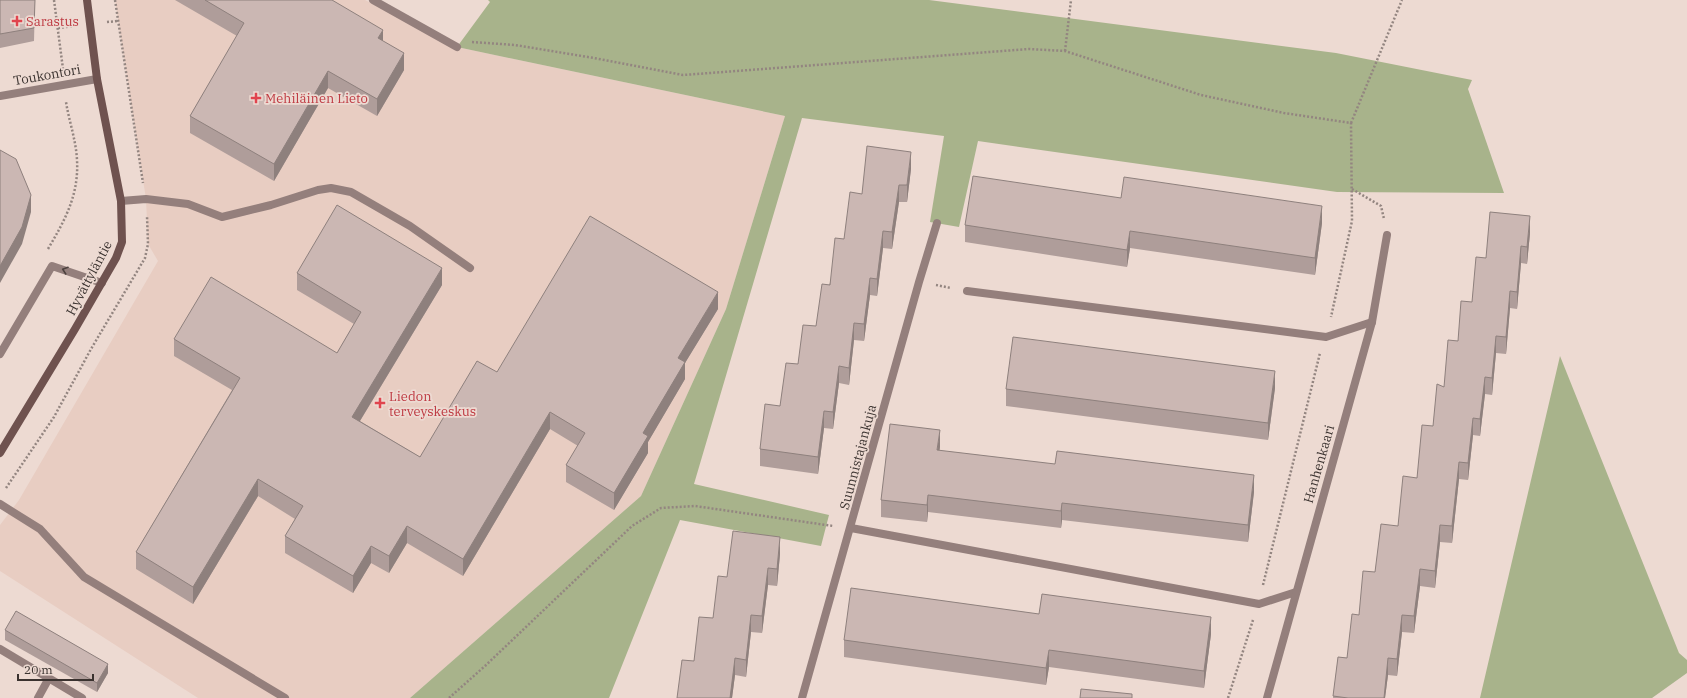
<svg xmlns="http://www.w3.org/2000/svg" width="1687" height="698" viewBox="0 0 1687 698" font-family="'IBM Plex Serif',serif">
<rect width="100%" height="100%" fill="#eddad2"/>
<polygon fill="#e8cdc2" points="115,0 365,0 457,47 785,116 726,309 641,496 410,698 198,698 0,571 0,525 19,500 158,261 148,244 146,199"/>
<g fill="#a8b38b">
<polygon points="488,0 929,0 1336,53 1472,80 1468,89 1504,193 1337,192 978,141 959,227 930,222 944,136 802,118 694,484 829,515 821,546 680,520 609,698 410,698 641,496 726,309 785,116 457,47 490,2"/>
<polygon points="1560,356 1679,653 1687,660 1687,673 1652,698 1480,698"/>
</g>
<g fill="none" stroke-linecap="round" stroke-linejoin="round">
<g stroke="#938580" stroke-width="2.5" stroke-dasharray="2 2" stroke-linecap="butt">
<polyline points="54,0 63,69"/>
<polyline points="115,0 143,183"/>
<polyline points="107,22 118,21"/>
<polyline points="58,28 74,26"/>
<polyline points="472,42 515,45 594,58 683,75 1029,49 1065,51 1201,95 1284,113 1351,123 1352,221 1331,317"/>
<polyline points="1065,51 1071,0"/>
<polyline points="1351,123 1402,0"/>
<polyline points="1352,189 1381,206 1384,219"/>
<path d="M48,249C65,220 79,195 77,160C76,140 69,121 66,102"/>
<polyline points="936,285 951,288"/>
<polyline points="6,488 54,417 91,349 145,258 148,244 147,216"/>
<polyline points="1263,585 1320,353"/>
<polyline points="449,698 485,666 632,526 661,508 695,506 833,526"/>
<polyline points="1228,698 1253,620"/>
</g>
<g stroke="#947f7c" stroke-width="8">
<polyline points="121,201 146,199 188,204 222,217 271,205 318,190 331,188 351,192 410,226 470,268"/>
<polyline points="0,354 52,266 102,283"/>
<polyline points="0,649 82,698"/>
<polyline points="38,698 49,678"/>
</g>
<g stroke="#947f7c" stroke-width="8">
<polyline points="373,0 457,47"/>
<polyline points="0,96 97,79"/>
<polyline points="967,291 1326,337 1372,322"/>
<polyline points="0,504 40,529 84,577 285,698"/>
<polyline points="851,528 1259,604 1296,592"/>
<polyline points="802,698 919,282 937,223"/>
<polyline points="1267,698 1372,322 1387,235"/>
</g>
<polyline stroke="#6f524f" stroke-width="8" points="0,453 75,329 116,258 122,242 121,201 97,79 87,0"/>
</g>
<g fill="#af9d9a">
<polygon points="0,0 35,0 34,41 0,48"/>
<polygon points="175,0 332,0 383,41 404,70 377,116 328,88 274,181 190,133 190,116 237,36"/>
<polygon points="911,169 907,202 899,202 892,249 883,248 877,296 870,295 864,341 854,340 849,385 839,383 833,429 824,428 818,474 760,466 760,449 780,406 798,364 816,326 844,239 862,194"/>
<polygon points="1121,198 1322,223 1315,275 1130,248 1127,267 965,242 965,225"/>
<polygon points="1530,233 1527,264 1521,263 1517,309 1510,308 1506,354 1496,353 1492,395 1485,394 1480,436 1473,435 1468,480 1459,479 1452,543 1440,542 1435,588 1420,586 1414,633 1402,632 1397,676 1388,675 1385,698 1333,698 1338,657 1347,658 1359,615 1375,572 1398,526 1417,478 1433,426 1458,341 1472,302 1486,258"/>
<polygon points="297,273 442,285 360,421 420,457 497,372 718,309 685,363 685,379 648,442 648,453 614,510 566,482 566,465 578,446 550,429 463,576 407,543 389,573 371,563 353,593 285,553 285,536 295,519 258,496 193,604 136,569 136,552 232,390 174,356 174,339 337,353 354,324 297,290"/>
<polygon points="1275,388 1268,440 1006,406 1006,389"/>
<polygon points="940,447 939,451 1254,492 1248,542 1062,520 1061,528 928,512 927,522 881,517 881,500"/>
<polygon points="780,554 777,586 768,585 762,633 751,632 746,677 735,675 732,698 677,698 713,618 727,577"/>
<polygon points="1039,614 1211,634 1204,688 1049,667 1046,685 844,657 844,640"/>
<polygon points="5,630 108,673 97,692 5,640"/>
</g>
<g fill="#8e807d">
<polygon points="383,30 383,47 378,38"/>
<polygon points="404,53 404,70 377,116 377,99"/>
<polygon points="328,71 328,88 274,181 274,164"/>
<polygon points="911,152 911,169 907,202 907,185"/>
<polygon points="899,185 899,202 892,249 892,232"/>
<polygon points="31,195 31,212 22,244 0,283 0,266"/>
<polygon points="1322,206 1322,223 1315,275 1315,258"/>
<polygon points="1530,216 1530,233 1527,264 1527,247"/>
<polygon points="883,231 883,248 877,296 877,279"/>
<polygon points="1130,231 1130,248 1127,267 1127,250"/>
<polygon points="1521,246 1521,263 1517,309 1517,292"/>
<polygon points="442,268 442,285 352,434 352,417"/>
<polygon points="870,278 870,295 864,341 864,324"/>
<polygon points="1510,291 1510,308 1506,354 1506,337"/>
<polygon points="718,292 718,309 685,363 685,379 648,442 648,453 614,510 614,493 678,358"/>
<polygon points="854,323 854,340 849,385 849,368"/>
<polygon points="1496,336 1496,353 1492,395 1492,378"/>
<polygon points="839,366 839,383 833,429 833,412"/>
<polygon points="1275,371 1275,388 1268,440 1268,423"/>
<polygon points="1485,377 1485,394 1480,436 1480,419"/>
<polygon points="824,411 824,428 818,474 818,457"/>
<polygon points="550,412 550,429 463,576 463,559"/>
<polygon points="1473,418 1473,435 1468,480 1468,463"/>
<polygon points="940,430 940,447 937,467 937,450"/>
<polygon points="1459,462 1459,479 1452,543 1452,526"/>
<polygon points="1254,475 1254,492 1248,542 1248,525"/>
<polygon points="258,479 258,496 193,604 193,587"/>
<polygon points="928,495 928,512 927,522 927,505"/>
<polygon points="1062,503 1062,520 1061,528 1061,511"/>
<polygon points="1440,525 1440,542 1435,588 1435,571"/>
<polygon points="407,526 407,543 389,573 389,556"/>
<polygon points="780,537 780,554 777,586 777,569"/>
<polygon points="371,546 371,563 353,593 353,576"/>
<polygon points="768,568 768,585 762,633 762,616"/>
<polygon points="1420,569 1420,586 1414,633 1414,616"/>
<polygon points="751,615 751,632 746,677 746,660"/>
<polygon points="1402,615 1402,632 1397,676 1397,659"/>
<polygon points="1211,617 1211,634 1204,688 1204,671"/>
<polygon points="1049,650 1049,667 1046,685 1046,668"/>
<polygon points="735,658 735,675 732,698 730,698"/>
<polygon points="1388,658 1388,675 1385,698 1384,698"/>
<polygon points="108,664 108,673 97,692 97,683"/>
</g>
<g fill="#cbb7b3" stroke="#8e807d">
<polygon points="0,0 35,0 34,28 0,34"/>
<polygon points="205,0 332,0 383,30 378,38 404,53 377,99 328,71 274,164 190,116 244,23"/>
<polygon points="867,146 911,152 907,185 899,185 892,232 883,231 877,279 870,278 864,324 854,323 849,368 839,366 833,412 824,411 818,457 760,449 765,404 780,406 786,363 798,364 803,325 816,326 822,284 830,285 835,238 844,239 850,192 862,194"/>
<polygon points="0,150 16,159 31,195 22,227 0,266"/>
<polygon points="973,176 1121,198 1124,177 1322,206 1315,258 1130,231 1127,250 965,225"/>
<polygon points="337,205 442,268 352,417 420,457 477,361 497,372 590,216 718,292 678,358 685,362 643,433 648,436 614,493 566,465 585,433 550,412 463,559 407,526 389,556 371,546 353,576 285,536 303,506 258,479 193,587 136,552 240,378 174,339 211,277 337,353 361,312 297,273"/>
<polygon points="1490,212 1530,216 1527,247 1521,246 1517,292 1510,291 1506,337 1496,336 1492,378 1485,377 1480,419 1473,418 1468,463 1459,462 1452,526 1440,525 1435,571 1420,569 1414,616 1402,615 1397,659 1388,658 1384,698 1348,698 1333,696 1338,657 1347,658 1352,614 1359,615 1363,571 1375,572 1381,524 1398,526 1403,476 1417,478 1422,425 1433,426 1437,384 1444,387 1448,340 1458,341 1461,301 1472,302 1476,257 1486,258"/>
<polygon points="1013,337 1275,371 1268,423 1006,389"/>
<polygon points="890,424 940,430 937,450 1055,464 1057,451 1254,475 1248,525 1062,503 1061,511 928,495 927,505 881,500"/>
<polygon points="733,531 780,537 777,569 768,568 762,616 751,615 746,660 735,658 730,698 677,698 682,660 694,661 699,617 713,618 718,576 727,577"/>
<polygon points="851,588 1039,614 1042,594 1211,617 1204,671 1049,650 1046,668 844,640"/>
<polygon points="16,611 108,664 97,683 5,630"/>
<polygon points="1081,689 1132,694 1132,698 1080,698"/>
</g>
<defs><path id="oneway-chevron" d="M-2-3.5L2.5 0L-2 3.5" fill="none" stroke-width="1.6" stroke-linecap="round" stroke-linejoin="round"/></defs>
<use stroke="#4c413e" href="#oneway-chevron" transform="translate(65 270) rotate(-161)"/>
<g fill="#e0444e" stroke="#eddad2" stroke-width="1.5">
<path d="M15 15h4v4h4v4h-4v4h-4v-4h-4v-4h4z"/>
<path d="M254 92h4v4h4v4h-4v4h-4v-4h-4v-4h4z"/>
<path d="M378 397h4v4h4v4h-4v4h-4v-4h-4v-4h4z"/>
</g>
<g text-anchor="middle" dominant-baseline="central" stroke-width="3.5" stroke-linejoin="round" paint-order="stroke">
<g font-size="13" fill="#be3a42" stroke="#eddad2" text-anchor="start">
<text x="26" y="21">Sarastus</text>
<text x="265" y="98">Mehiläinen Lieto</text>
<text x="389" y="396">Liedon<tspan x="389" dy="15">terveyskeskus</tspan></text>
</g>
<g font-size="13" fill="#3a322f" stroke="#eddad2">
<text transform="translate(47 75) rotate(-10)">Toukontori</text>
<text transform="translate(89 278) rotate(-62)">Hyvättyläntie</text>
<text transform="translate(858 457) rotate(-75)">Suunnistajankuja</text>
<text transform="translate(1319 464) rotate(-74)">Hanhenkaari</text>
</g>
</g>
<path d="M18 674v6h75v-6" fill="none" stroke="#3a322f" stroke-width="2"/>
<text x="24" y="674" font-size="12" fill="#3a322f" stroke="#eddad2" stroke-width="3" paint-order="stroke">20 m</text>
</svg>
